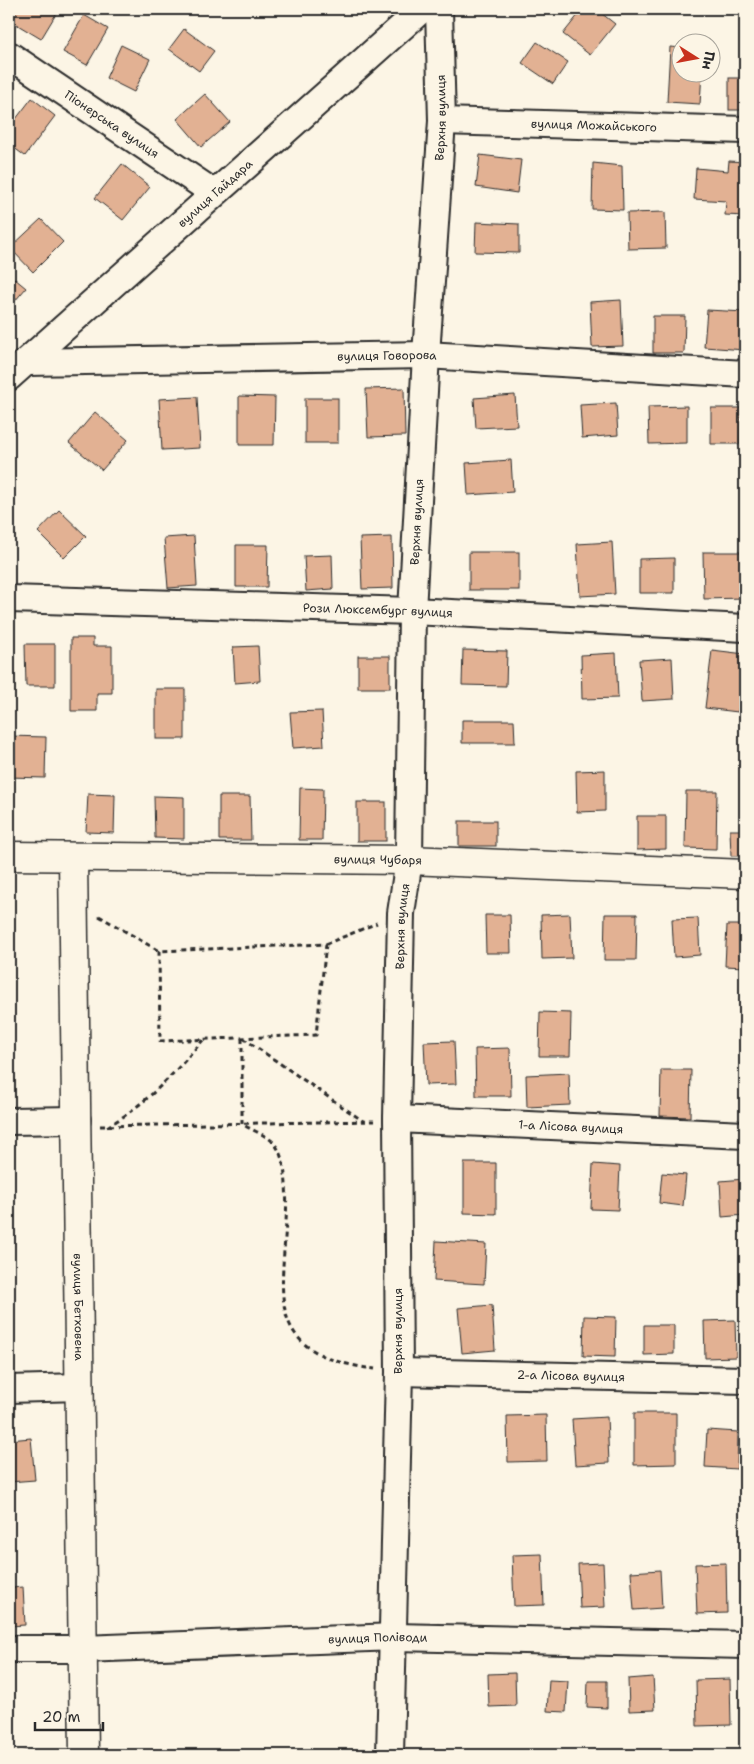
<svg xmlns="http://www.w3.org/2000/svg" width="754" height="1764" viewBox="0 0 754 1764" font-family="'Shantell Sans',sans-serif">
<rect width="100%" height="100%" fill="#fcf5e5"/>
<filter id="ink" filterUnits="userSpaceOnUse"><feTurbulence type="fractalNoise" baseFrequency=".02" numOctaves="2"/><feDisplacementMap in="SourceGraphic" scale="10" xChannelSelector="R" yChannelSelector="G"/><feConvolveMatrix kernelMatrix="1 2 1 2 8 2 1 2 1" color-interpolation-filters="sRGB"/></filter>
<g filter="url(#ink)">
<g fill="#e2b193" stroke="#2b2b2b">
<polygon points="18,9 59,9 41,39 11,21"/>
<polygon points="583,9 596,9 615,24 590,55 563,34"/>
<polygon points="84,15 108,29 87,65 63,52"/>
<polygon points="184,29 214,51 199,71 169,49"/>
<polygon points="537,42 568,62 553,84 522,63"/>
<polygon points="121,45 150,59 134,92 106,78"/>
<polygon points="670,47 682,48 682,72 702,72 700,104 667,102"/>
<rect x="729" y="78" width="16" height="32"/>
<polygon points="205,94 230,122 201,147 177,119"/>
<polygon points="32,98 55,116 25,156 9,144 9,128"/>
<polygon points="480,155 521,160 517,193 476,187"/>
<polygon points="729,161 745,162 745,216 725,215 726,201 694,199 696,168 728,171"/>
<polygon points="593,163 622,166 623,210 592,209"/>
<polygon points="122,164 150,187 123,220 95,198"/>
<polygon points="665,212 666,248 628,249 627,213"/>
<polygon points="41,219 63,242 33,272 10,248"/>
<polygon points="476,222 519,224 519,253 475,252"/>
<polygon points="9,274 26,288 9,308"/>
<polygon points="621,300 623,346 592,347 590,302"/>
<polygon points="707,310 745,312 745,350 704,347"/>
<polygon points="653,316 685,316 684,353 653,353"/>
<polygon points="404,388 405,436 368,437 366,389"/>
<polygon points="515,395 517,426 476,428 474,398"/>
<polygon points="239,396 275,397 274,445 239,445"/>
<polygon points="197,397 200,448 162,450 159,399"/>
<rect x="305" y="398" width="33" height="45"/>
<polygon points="616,403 618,435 582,438 580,405"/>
<polygon points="687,406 687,443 649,444 648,407"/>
<polygon points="711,408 741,408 740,444 711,444"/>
<polygon points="95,412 128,440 102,470 69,443"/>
<polygon points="511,460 513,492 468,495 466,463"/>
<polygon points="59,510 86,536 64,558 38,532"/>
<polygon points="194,536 197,586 168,588 164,538"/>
<polygon points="392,537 393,588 362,589 360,538"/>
<polygon points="612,542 615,594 580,596 577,544"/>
<polygon points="236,545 268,545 267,587 236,587"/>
<rect x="469" y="552" width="50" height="38"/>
<polygon points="703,552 743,552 743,598 704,599"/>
<polygon points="332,555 333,589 306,591 304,556"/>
<polygon points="674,558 674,593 639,593 639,559"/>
<polygon points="71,638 93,638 93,646 112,646 112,693 97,693 97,711 71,711"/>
<polygon points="25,644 55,644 55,686 26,686"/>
<polygon points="258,646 260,681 235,683 233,647"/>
<polygon points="463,650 507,651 506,686 462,685"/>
<polygon points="712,650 745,654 738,712 705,708"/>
<polygon points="616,653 618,698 582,699 581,655"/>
<rect x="358" y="656" width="32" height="32"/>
<polygon points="672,658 674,699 642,701 639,660"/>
<rect x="156" y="689" width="29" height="50"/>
<polygon points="322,711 324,746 293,748 290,712"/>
<polygon points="462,720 514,720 515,743 462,743"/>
<polygon points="9,736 46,737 45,778 9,777"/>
<polygon points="605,770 605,811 577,812 576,771"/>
<polygon points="300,788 323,789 322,840 299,840"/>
<polygon points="686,791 717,791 716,849 685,848"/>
<polygon points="88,794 115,795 114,833 86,832"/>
<polygon points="154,796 184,797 184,839 155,838"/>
<polygon points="219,796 250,796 251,840 219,840"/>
<rect x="357" y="802" width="29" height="39"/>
<polygon points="637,816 666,816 666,849 637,850"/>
<rect x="459" y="821" width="37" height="25"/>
<polygon points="730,830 745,830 745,856 731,856"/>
<polygon points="570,914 572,958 542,959 541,915"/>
<polygon points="605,914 637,914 636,960 604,960"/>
<polygon points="485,915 510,915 511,953 486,953"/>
<polygon points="698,918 700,955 674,957 672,919"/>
<polygon points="727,925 745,925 745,967 725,966"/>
<polygon points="540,1012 571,1013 570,1056 539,1056"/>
<polygon points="454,1041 456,1084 426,1085 424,1042"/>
<polygon points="510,1048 511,1096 476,1096 475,1049"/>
<polygon points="661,1070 691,1070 690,1117 660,1116"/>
<polygon points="569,1073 570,1105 527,1107 526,1075"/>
<polygon points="464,1163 496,1163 496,1214 464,1213"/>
<polygon points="593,1164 620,1166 618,1210 591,1209"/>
<polygon points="662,1173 686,1175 683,1206 659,1203"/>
<polygon points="745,1179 745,1215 722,1217 720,1181"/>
<polygon points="436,1241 486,1244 484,1284 434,1281"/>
<polygon points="492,1305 495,1350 462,1353 458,1308"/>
<polygon points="584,1316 616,1317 615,1357 583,1356"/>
<polygon points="735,1320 736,1357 705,1358 704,1321"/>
<polygon points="644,1325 674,1325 674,1354 644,1355"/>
<polygon points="634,1413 676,1413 676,1464 634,1465"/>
<polygon points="546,1415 547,1461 508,1462 507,1416"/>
<polygon points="607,1417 609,1463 575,1465 572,1419"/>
<polygon points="707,1430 738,1432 737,1469 705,1467"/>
<polygon points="31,1438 35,1480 9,1482 9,1440"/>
<polygon points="542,1554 544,1605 514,1606 512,1555"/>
<polygon points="603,1563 605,1607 580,1608 578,1564"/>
<polygon points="726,1563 727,1613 697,1614 695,1564"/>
<polygon points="660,1570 662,1608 634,1610 631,1572"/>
<polygon points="23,1587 25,1625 9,1626 9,1588"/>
<polygon points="515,1673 516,1706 489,1707 488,1674"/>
<polygon points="653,1677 655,1710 629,1711 628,1679"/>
<polygon points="730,1679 731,1725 697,1726 696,1680"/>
<polygon points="549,1680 568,1681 566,1712 547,1711"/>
<polygon points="588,1681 607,1681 607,1708 587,1707"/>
<polygon points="33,1750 34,1755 9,1755"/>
</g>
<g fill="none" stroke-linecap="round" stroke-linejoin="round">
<defs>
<g id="street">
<path id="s1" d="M9,55L214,193"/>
<path id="s2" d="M442,121L745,130"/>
<path id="s3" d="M27,362L426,355L745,374"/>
<path id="s4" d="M9,377L422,9"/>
<path id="s5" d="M9,599L412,611L745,628"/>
<path id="s6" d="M397,1119L745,1135"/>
<polyline points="9,1121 77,1120"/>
<path id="s7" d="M399,1372L745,1380"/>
<polyline points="9,1389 80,1387"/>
<path id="s8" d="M9,1649H83L395,1637L745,1645"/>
<path id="s9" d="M390,1755L399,1372L397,1119L401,913L409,860L412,611L426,355L442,121L439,9"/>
</g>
<g id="secondary">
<path id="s10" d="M9,856L409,860L745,874"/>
<path id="s11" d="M73,858L84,1755"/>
</g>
</defs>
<use href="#street" stroke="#2b2b2b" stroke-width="30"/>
<use href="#secondary" stroke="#2b2b2b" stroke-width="31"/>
<g stroke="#2b2b2b" stroke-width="3" stroke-dasharray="5 4" stroke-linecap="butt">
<polyline points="99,916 159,951"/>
<polyline points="326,944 316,1035 160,1041 159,951 326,944 377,923"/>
<path d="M242,1038V1124C251,1130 264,1134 272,1141C282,1150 285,1171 286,1184C292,1275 245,1353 375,1369"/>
<polyline points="243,1038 363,1121"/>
<polyline points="100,1126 374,1121"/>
<path d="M107,1127C146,1104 174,1074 203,1040"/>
</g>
<use href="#street" stroke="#fcf5e5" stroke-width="26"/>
<use href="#secondary" stroke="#fcf5e5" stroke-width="28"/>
</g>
</g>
<g text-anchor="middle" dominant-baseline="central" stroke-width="4.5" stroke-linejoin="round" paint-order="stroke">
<g font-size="12" fill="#2b2b2b" stroke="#fcf5e5">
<text stroke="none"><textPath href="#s9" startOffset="1639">Верхня вулиця</textPath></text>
<text stroke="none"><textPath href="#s1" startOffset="124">Піонерська вулиця</textPath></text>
<text stroke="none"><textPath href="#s2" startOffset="152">вулиця Можайського</textPath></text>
<text stroke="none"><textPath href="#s4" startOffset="276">вулиця Гайдара</textPath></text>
<text stroke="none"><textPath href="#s3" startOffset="360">вулиця Говорова</textPath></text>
<text stroke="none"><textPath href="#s9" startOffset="1234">Верхня вулиця</textPath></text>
<text stroke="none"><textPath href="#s5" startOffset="369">Рози Люксембург вулиця</textPath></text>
<text stroke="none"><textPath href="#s10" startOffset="369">вулиця Чубаря</textPath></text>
<text stroke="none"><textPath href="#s9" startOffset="829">Верхня вулиця</textPath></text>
<text stroke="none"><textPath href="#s6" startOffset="174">1-а Лісова вулиця</textPath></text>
<text stroke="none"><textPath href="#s11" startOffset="449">вулиця Бетховена</textPath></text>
<text transform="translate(398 1331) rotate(-90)">Верхня вулиця</text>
<text stroke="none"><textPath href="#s7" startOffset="172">2-а Лісова вулиця</textPath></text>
<text stroke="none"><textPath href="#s8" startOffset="369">вулиця Поліводи</textPath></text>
</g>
</g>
<rect width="754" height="1764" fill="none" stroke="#fcf5e5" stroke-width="30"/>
<rect x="15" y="15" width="724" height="1734" fill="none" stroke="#2b2b2b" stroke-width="2" filter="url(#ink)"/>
<g transform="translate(696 58) rotate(101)"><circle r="24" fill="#fcf5e5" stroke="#a8a49b"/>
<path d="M0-4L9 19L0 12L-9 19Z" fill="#c8321e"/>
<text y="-8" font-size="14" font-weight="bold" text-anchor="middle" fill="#2b2b2b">Пн</text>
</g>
<path d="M35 1722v8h68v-8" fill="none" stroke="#2b2b2b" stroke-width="2.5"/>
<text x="42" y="1722" font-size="15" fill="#2b2b2b" stroke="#fcf5e5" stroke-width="4" paint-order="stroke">20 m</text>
</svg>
